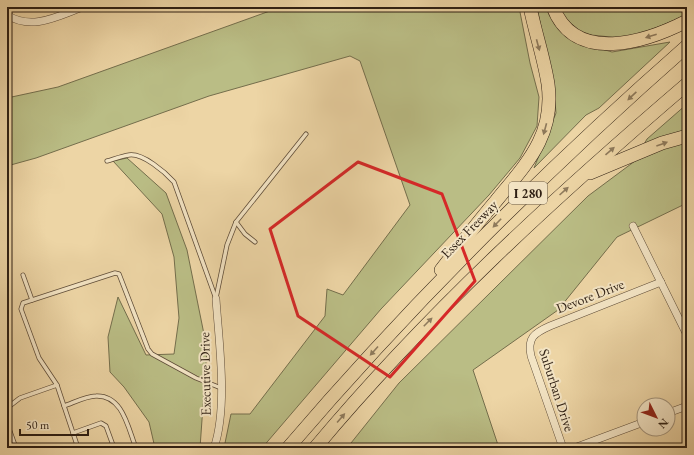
<svg xmlns="http://www.w3.org/2000/svg" width="694" height="455" viewBox="0 0 694 455" font-family="'EB Garamond',serif">
<rect width="100%" height="100%" fill="#edd5a5"/>
<filter id="stains"><feTurbulence type="fractalNoise" baseFrequency=".005" numOctaves="4"/><feColorMatrix values="0 0 0 0 .2 0 0 0 0 .09 0 0 0 0 .02 0 0 0 .5 -.17"/></filter>
<radialGradient id="worn" r=".72"><stop offset=".6" stop-color="#630" stop-opacity="0"/><stop offset="1" stop-color="#630" stop-opacity=".3"/></radialGradient>
<g fill="#babd85" stroke="#746e4c">
<polygon points="281,7 519,7 530,63 539,97 537,126 520,158 489,195 381,309 262,448 224,448 231,414 250,414 325,316 327,289 343,295 410,205 360,61 350,56 209,96 36,158 7,166 7,98 58,87"/>
<polygon points="537,7 549,7 582,43 612,52 670,42 599,108 586,115 534,168 556,113 554,91"/>
<polygon points="560,7 687,7 687,15 629,39 582,34 563,16"/>
<polygon points="687,104 687,133 643,146 647,139"/>
<polygon points="687,141 687,207 685,204 617,237 558,310 473,370 499,448 347,448 399,383 588,196 635,161 680,142"/>
<polygon points="127,158 166,193 187,250 207,349 200,448 155,448 149,422 124,387 110,372 108,337 118,297 146,355 174,354 179,318 174,257 162,214 113,161"/>
</g>
<g fill="none" stroke-linecap="round" stroke-linejoin="round">
<defs>
<g id="service">
<path d="M107,161C114,159 122,156 129,155C143,153 165,172 174,182L216,299"/>
<polyline points="236,222 245,234 255,242"/>
<polyline points="23,275 32,300"/>
<polyline points="216,298 227,245 236,222 306,134"/>
<polyline points="64,406 78,448"/>
<polyline points="7,408 20,398 57,385"/>
<polyline points="7,423 16,448"/>
<polyline points="73,433 101,423 106,426 114,448"/>
<path d="M136,448C128,428 123,395 96,396C86,396 73,403 64,406L57,385L39,358L21,309L23,303L115,273L119,274L148,349L152,354L196,378L221,388"/>
</g>
<g id="minor">
<path d="M7,15C32,31 58,16 83,7"/>
<polyline points="633,226 687,335"/>
<polyline points="668,413 687,406"/>
<path d="M214,448C228,407 219,343 216,299"/>
<path d="M563,448L531,356C527,338 534,333 550,326L661,282"/>
<polyline points="574,448 644,422"/>
</g>
<g id="motorway">
<path d="M553,7C575,65 646,42 687,21"/>
<polyline points="590,173 662,143 687,136"/>
<path d="M441,270C459,247 477,223 496,201C526,164 555,136 548,84C544,58 535,32 530,7"/>
<path d="M288,448C411,304 545,171 687,46"/>
<path d="M315,448C427,314 555,197 687,84"/>
</g>
</defs>
<use href="#service" stroke="#5e4c38" stroke-width="5"/>
<use href="#minor" stroke="#5e4c38" stroke-width="8"/>
<use href="#motorway" stroke="#2e1f13" stroke-width="14"/>
<use href="#service" stroke="#f3e4c4" stroke-width="3.5"/>
<use href="#minor" stroke="#f3e4c4" stroke-width="7"/>
<use href="#motorway" stroke="#edd5a5" stroke-width="13"/>
</g>
<defs><path id="oneway-solid" d="M-6-.8H1V-3.2L6.5 0L1 3.2V.8H-6Z"/></defs>
<g fill="#8e7a5c">
<use href="#oneway-solid" transform="translate(651 36) rotate(162)"/>
<use href="#oneway-solid" transform="translate(538 45) rotate(75)"/>
<use href="#oneway-solid" transform="translate(632 96) rotate(137)"/>
<use href="#oneway-solid" transform="translate(545 129) rotate(105)"/>
<use href="#oneway-solid" transform="translate(662 144) rotate(-20)"/>
<use href="#oneway-solid" transform="translate(610 151) rotate(-41)"/>
<use href="#oneway-solid" transform="translate(564 191) rotate(-42)"/>
<use href="#oneway-solid" transform="translate(497 223) rotate(134)"/>
<use href="#oneway-solid" transform="translate(428 322) rotate(-45)"/>
<use href="#oneway-solid" transform="translate(374 351) rotate(132)"/>
<use href="#oneway-solid" transform="translate(341 418) rotate(-49)"/>
</g>
<path fill="none" stroke="#d62828" stroke-width="3" stroke-linejoin="round" d="M358,162L442,194L475,281L390,377L298,316L270,229Z"/>
<g text-anchor="middle" dominant-baseline="central" stroke-width="4" stroke-linejoin="round" paint-order="stroke">
<rect fill="#f3e4c4" stroke="#695a48" stroke-width="1" x="509" y="182" width="38" height="22" rx="3"/>
<g font-size="13" font-weight="bold" fill="#2e1f13">
<text x="528" y="193">I 280</text>
</g>
<g font-size="14" fill="#2e1f13" stroke="#f3e4c4">
<text transform="translate(469 229) rotate(-46)">Essex Freeway</text>
<text transform="translate(590 296) rotate(-21)">Devore Drive</text>
<text transform="translate(205 374) rotate(-91)">Executive Drive</text>
<text transform="translate(557 390) rotate(72)">Suburban Drive</text>
</g>
</g>
<rect width="694" height="455" fill="none" stroke="#edd5a5" stroke-width="24"/>
<rect x="8" y="8" width="678" height="439" fill="none" stroke="#2e1f13" stroke-width="2"/>
<rect x="12" y="12" width="670" height="431" fill="none" stroke="#2e1f13"/>
<g transform="translate(656 417) rotate(132)"><circle r="19" fill="#f3e4c4" stroke="#a4957d"/>
<path d="M0-3L7 15L0 10L-7 15Z" fill="#8f2418"/>
<text y="-6" font-size="11" font-weight="bold" text-anchor="middle" fill="#2e1f13">N</text>
</g>
<path d="M20 429v6h68v-6" fill="none" stroke="#2e1f13" stroke-width="2"/>
<text x="26" y="429" font-size="12" fill="#2e1f13" stroke="#f3e4c4" stroke-width="3" paint-order="stroke">50 m</text>
<rect width="100%" height="100%" filter="url(#stains)"/>
<rect width="100%" height="100%" fill="url(#worn)"/>
</svg>
